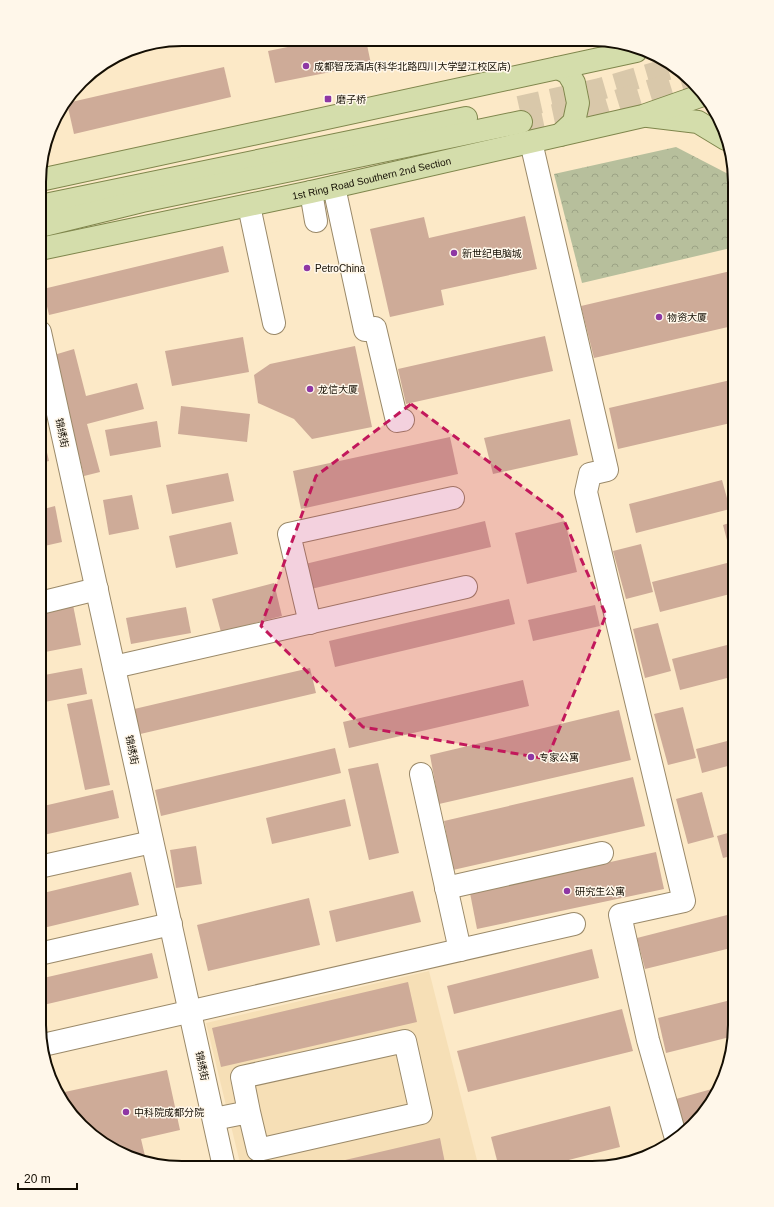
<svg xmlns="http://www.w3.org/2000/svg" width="774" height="1207" viewBox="0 0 774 1207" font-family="Arial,'Noto Sans SC',sans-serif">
<defs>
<pattern id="park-crowns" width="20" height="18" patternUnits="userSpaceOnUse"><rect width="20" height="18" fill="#b7bf9c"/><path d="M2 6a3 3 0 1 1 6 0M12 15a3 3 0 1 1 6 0" fill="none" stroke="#9ca385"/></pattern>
</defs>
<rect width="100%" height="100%" fill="#fce9c7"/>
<polygon fill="#f6dfb6" points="429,971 479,1168 241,1167 206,1023"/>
<polygon fill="url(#park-crowns)" points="676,147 734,177 735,247 582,283 554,174"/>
<g fill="#ceab98">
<polygon points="182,39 194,40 120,55 128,50"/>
<polygon points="327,39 366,40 371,64 275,83 268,51"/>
<polygon points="224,67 231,97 74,134 67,103"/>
<polygon points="525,216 537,269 441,290 444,305 390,317 370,229 424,217 429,238"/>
<polygon points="223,246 229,272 49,315 43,289"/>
<polygon points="735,270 735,353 728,327 594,358 581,306"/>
<polygon points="545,336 553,371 406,404 398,369"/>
<polygon points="243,337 249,372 172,386 165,351"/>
<polygon points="355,346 372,427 312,439 294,419 258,403 254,375 270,364"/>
<polygon points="74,349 86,396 137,383 144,409 87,424 100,472 84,476 54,355"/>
<polygon points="735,379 735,422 618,449 609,408"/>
<polygon points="181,406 250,414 247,442 178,434"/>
<polygon points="570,419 578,455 493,474 484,438"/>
<polygon points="157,421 161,447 110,456 105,430"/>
<polygon points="43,435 49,461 40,463 40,436"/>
<polygon points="450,437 458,474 301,509 293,471"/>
<polygon points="228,473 234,501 172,514 166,485"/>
<polygon points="722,480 730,509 636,533 629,504"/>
<polygon points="132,495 139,529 109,535 103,500"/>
<polygon points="55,506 62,542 40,547 40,510"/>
<polygon points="485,521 491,547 311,589 305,564"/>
<polygon points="565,521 577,572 527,584 515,533"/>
<polygon points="735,521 735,567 734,567 723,525"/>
<polygon points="231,522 238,554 176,568 169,536"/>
<polygon points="641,544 653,592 626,599 613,551"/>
<polygon points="727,563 734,593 660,612 652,582"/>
<polygon points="274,583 282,616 221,632 212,599"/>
<polygon points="509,599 515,624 335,667 329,641"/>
<polygon points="73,605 81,645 40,653 40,612"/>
<polygon points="595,605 600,626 533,641 528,620"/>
<polygon points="186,607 191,633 131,644 126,618"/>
<polygon points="658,623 671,671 645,678 633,629"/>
<polygon points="735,643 735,676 680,690 672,659"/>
<polygon points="82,668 87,694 39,703 39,676"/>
<polygon points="310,668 316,693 136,735 130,710"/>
<polygon points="523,680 529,706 349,748 343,722"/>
<polygon points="92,699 110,785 85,790 67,704"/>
<polygon points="683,707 696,758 668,765 654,714"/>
<polygon points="619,710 631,760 439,804 430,755"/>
<polygon points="735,739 735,764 702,773 696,749"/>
<polygon points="39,740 41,740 45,760 39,761"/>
<polygon points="335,748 341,773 161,816 155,790"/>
<polygon points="378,763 399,853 369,860 348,769"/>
<polygon points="633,777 645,826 453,870 444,821"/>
<polygon points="113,790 119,818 39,836 39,807"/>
<polygon points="702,792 714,837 688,844 676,799"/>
<polygon points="345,799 351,826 272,844 266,818"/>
<polygon points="735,831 735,855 723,858 717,836"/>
<polygon points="196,846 202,884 176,888 170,850"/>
<polygon points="656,852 664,889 477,929 470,893"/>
<polygon points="131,872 139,905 39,929 39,894"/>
<polygon points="413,891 421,922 336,942 329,911"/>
<polygon points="309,898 320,945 208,971 197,925"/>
<polygon points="735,913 735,947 645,969 637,938"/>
<polygon points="592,949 599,978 454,1014 447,986"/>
<polygon points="152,953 158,978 39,1006 39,979"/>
<polygon points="408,982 417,1022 221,1067 212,1028"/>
<polygon points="735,999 734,1036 666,1053 658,1018"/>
<polygon points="622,1009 633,1051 468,1092 457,1051"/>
<polygon points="167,1070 180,1130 141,1139 145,1156 139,1157 95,1139 60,1093"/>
<polygon points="719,1087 706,1112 683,1129 676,1099"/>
<polygon points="610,1106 620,1147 537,1168 499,1168 491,1137"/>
<polygon points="440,1138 446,1168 315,1167"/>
</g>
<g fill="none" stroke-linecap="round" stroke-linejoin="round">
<g stroke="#d9c8aa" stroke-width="22" stroke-dasharray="22 11" stroke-linecap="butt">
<polyline points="519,107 600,89 675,67"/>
<polyline points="521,122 606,104 687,79"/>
</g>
<defs>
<g id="minor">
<polyline points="531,142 607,470 590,474 586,492 684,901 620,915 648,1040 675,1135"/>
<polyline points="334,187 365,330 375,328 397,421 403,420"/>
<polyline points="311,192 316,221"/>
<polyline points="249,206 274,323"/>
<polyline points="40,332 224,1167"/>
<polyline points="40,603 97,589"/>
<polyline points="310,623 289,534 453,498"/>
<polyline points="114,667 466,587"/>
<polyline points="421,774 460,950"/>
<polyline points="39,867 152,842"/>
<polyline points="446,888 602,853"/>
<polyline points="39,954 171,924"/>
<polyline points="43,1045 574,924"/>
<polyline points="214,1119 249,1112 258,1150 421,1113 405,1041 242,1077 249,1112"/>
</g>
<g id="major">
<polyline points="558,68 568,73 574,83 578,103 574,122 560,135"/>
<polyline points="648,116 698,122 726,139"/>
<polyline points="40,180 636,51"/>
<polyline points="40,206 466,118"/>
<polyline points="40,226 142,201 521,122"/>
<path id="s1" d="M40,249L311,192L643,116L700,96"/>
</g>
</defs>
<use href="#minor" stroke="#9a8969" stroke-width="24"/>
<use href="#major" stroke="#7f864c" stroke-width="24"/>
<polyline stroke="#827660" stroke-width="2.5" stroke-dasharray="2 3" stroke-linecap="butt" points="40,486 41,486"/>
<use href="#minor" stroke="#fff" stroke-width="22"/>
<use href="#major" stroke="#d4ddab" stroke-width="22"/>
</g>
<path fill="#c2185b" fill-opacity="0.2" stroke="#c2185b" stroke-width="3" stroke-dasharray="8 5" stroke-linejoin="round" d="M411,404L562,516L606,615L547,759L363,727L261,626L316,476Z"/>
<g fill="#8e37a4" stroke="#fff7ea" stroke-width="1.5">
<circle cx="306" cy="66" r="4"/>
<rect x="324" y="95" width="8" height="8" rx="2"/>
<circle cx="454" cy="253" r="4"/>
<circle cx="307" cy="268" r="4"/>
<circle cx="659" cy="317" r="4"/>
<circle cx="310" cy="389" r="4"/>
<circle cx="531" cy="757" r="4"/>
<circle cx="567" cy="891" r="4"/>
<circle cx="126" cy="1112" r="4"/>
</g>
<g text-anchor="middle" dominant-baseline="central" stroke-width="3" stroke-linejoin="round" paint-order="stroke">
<g font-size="10" fill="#140e03" stroke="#fff7ea" text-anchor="start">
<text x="314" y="66">成都智茂酒店(科华北路四川大学望江校区店)</text>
<text x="336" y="99">磨子桥</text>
<text x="462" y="253">新世纪电脑城</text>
<text x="315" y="268">PetroChina</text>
<text x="667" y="317">物资大厦</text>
<text x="318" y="389">龙信大厦</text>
<text x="539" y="757">专家公寓</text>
<text x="575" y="891">研究生公寓</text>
<text x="134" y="1112">中科院成都分院</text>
</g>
<g font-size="10" fill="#140e03" stroke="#fff7ea">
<text stroke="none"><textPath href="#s1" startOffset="339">1st Ring Road Southern 2nd Section</textPath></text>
<text transform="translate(62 433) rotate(78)">锦绣街</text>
<text transform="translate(132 750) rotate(78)">锦绣街</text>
<text transform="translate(202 1066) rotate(78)">锦绣街</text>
</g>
</g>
<path d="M0 0H774V1207H0ZM182 46H592A136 136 0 0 1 728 182V1025A136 136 0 0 1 592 1161H182A136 136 0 0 1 46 1025V182A136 136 0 0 1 182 46Z" fill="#fff7ea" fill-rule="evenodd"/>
<path fill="none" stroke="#140e03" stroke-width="2" d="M182 46H592A136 136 0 0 1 728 182V1025A136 136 0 0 1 592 1161H182A136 136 0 0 1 46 1025V182A136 136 0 0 1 182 46Z"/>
<path d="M18 1183v6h59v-6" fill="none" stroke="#140e03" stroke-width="2"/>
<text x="24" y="1183" font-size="12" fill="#140e03" stroke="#fff7ea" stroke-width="3" paint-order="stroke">20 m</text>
</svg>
